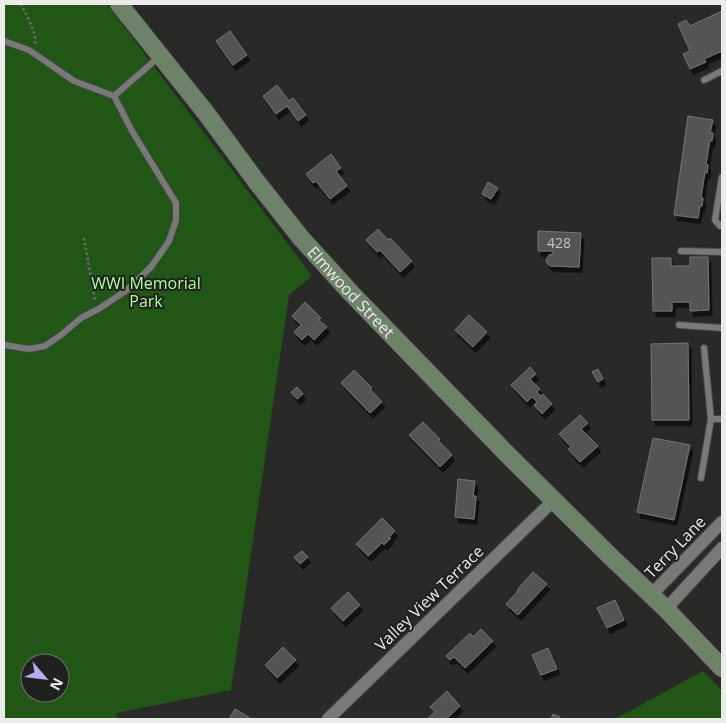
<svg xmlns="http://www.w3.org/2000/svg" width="726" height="723" viewBox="0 0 726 723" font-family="'Open Sans',sans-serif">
<defs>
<filter id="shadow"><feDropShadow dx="3" dy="5.5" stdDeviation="0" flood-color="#0009"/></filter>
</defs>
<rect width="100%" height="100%" fill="#292a28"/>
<g fill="#225617" fill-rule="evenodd">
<path d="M4,4H107L312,276L289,295L231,690L116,713L119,719H4ZM30,663H60V693H30Z"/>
<polygon points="703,671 722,691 722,719 615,719"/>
</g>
<g fill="#525452" stroke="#747673" filter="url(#shadow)">
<polygon points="722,11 722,51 704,59 706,62 690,69 683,54 690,51 678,24 686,20 690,26"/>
<polygon points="230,31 247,55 233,65 216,41"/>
<polygon points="277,85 289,101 293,98 306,115 298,121 287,106 276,114 263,96"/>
<polygon points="688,116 713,120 710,133 713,133 712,141 710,140 706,164 708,165 707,173 705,172 701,197 703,198 702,206 700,206 698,218 674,215"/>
<polygon points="331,154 341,168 336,171 347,186 330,199 316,181 313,183 306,174"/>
<polygon points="488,182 498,188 491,199 482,194"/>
<polygon points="378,229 388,240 390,238 412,261 400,272 380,250 377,252 366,240"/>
<polygon points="538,231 581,233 579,267 550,266 546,262 547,258 549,255 553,254 553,251 538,251"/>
<polygon points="690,257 708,257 709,310 690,311 690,302 672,302 672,311 653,311 652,258 671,258 671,266 690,266"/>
<polygon points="305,302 321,318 319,320 327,327 314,340 308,334 302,340 294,332 301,325 292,316"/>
<polygon points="469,315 487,332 473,347 455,330"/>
<polygon points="688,343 689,420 652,420 651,344"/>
<polygon points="530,367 536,374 530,379 540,389 537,392 541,396 543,394 552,404 542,414 534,405 537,402 532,397 527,402 511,385"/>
<polygon points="598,369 603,379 598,382 592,372"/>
<polygon points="354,370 372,388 370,389 382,402 370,413 341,383"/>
<polygon points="297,387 303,394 297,399 291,392"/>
<polygon points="580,415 588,423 581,429 598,446 580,462 568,449 571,447 559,434"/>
<polygon points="423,422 440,439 438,440 452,455 440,467 409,435"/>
<polygon points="653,438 690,445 674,520 637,512"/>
<polygon points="458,479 475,481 473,496 476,496 474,519 455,517"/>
<polygon points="382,518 395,531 389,537 391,538 384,545 382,543 368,556 356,544"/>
<polygon points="302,551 308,557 300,564 294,557"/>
<polygon points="533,572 547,584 518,615 506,604 518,591 517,590"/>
<polygon points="348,592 360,605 343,621 331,608"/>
<polygon points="615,600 624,620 607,628 597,608"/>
<polygon points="481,629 493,641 465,668 454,657 450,660 446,656 470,633 473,637"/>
<polygon points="283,647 296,660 277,678 265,665"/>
<polygon points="548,648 557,669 541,675 532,655"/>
<polygon points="447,691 460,706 446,719 427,719 435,712 430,707"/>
<polygon points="235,709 250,718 249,719 229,719"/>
<polygon points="553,714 560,717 559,719 551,719"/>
</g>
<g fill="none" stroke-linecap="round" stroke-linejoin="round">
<defs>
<g id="service">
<polyline points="4,41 29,50 74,81 114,96 132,131 176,203 176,220 169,241 151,267 127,290 100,308 81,318 61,335 45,346 29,349 4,345"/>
<polyline points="704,80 722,71"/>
<polyline points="114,96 160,56"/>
<polyline points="722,177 715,220 720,226 722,226"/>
<polyline points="681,251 722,252"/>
<polyline points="679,325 722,328"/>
<polyline points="704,348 711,419"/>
<polyline points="701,478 711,419 722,419"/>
</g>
<g id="minor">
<polyline points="651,595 722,522"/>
<polyline points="666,609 722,548"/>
<polyline points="328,719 554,500"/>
</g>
<g id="secondary">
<path id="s1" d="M119,4L206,113L256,181L301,238L351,293L506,453L610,556L666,609L722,668"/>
</g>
</defs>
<use href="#service" stroke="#454745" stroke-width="8"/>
<use href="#minor" stroke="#454745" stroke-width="14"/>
<use href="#secondary" stroke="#454745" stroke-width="19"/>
<g stroke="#6d6e6c" stroke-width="2.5" stroke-dasharray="2.5 2.5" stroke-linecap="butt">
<path d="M21,4C26,14 37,33 35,44"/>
<polyline points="84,238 95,301"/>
</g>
<use href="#service" stroke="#787a78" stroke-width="6"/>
<use href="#minor" stroke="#787a78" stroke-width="12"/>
<use href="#secondary" stroke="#6e826a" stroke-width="18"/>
</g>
<g text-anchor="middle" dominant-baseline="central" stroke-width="4" stroke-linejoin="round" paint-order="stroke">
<g font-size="14" fill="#c5c6c4">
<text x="559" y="242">428</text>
</g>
<g font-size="16" fill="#acfd9b" stroke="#1f211f">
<text x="146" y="283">WWI Memorial<tspan x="146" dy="18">Park</tspan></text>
</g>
<g font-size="16" fill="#ebecea" stroke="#1f211f">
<text stroke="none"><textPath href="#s1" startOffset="370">Elmwood Street</textPath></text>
<text transform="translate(675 547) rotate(-46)">Terry Lane</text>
<text transform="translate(429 598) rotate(-44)">Valley View Terrace</text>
</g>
</g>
<rect width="726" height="723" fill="none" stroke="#ebecea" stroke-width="10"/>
<g transform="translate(45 678) rotate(118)"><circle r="24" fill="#1f211f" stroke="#717270"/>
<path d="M0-4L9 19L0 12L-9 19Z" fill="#b7abf8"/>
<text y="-8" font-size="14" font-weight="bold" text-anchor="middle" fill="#ebecea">N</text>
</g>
</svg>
